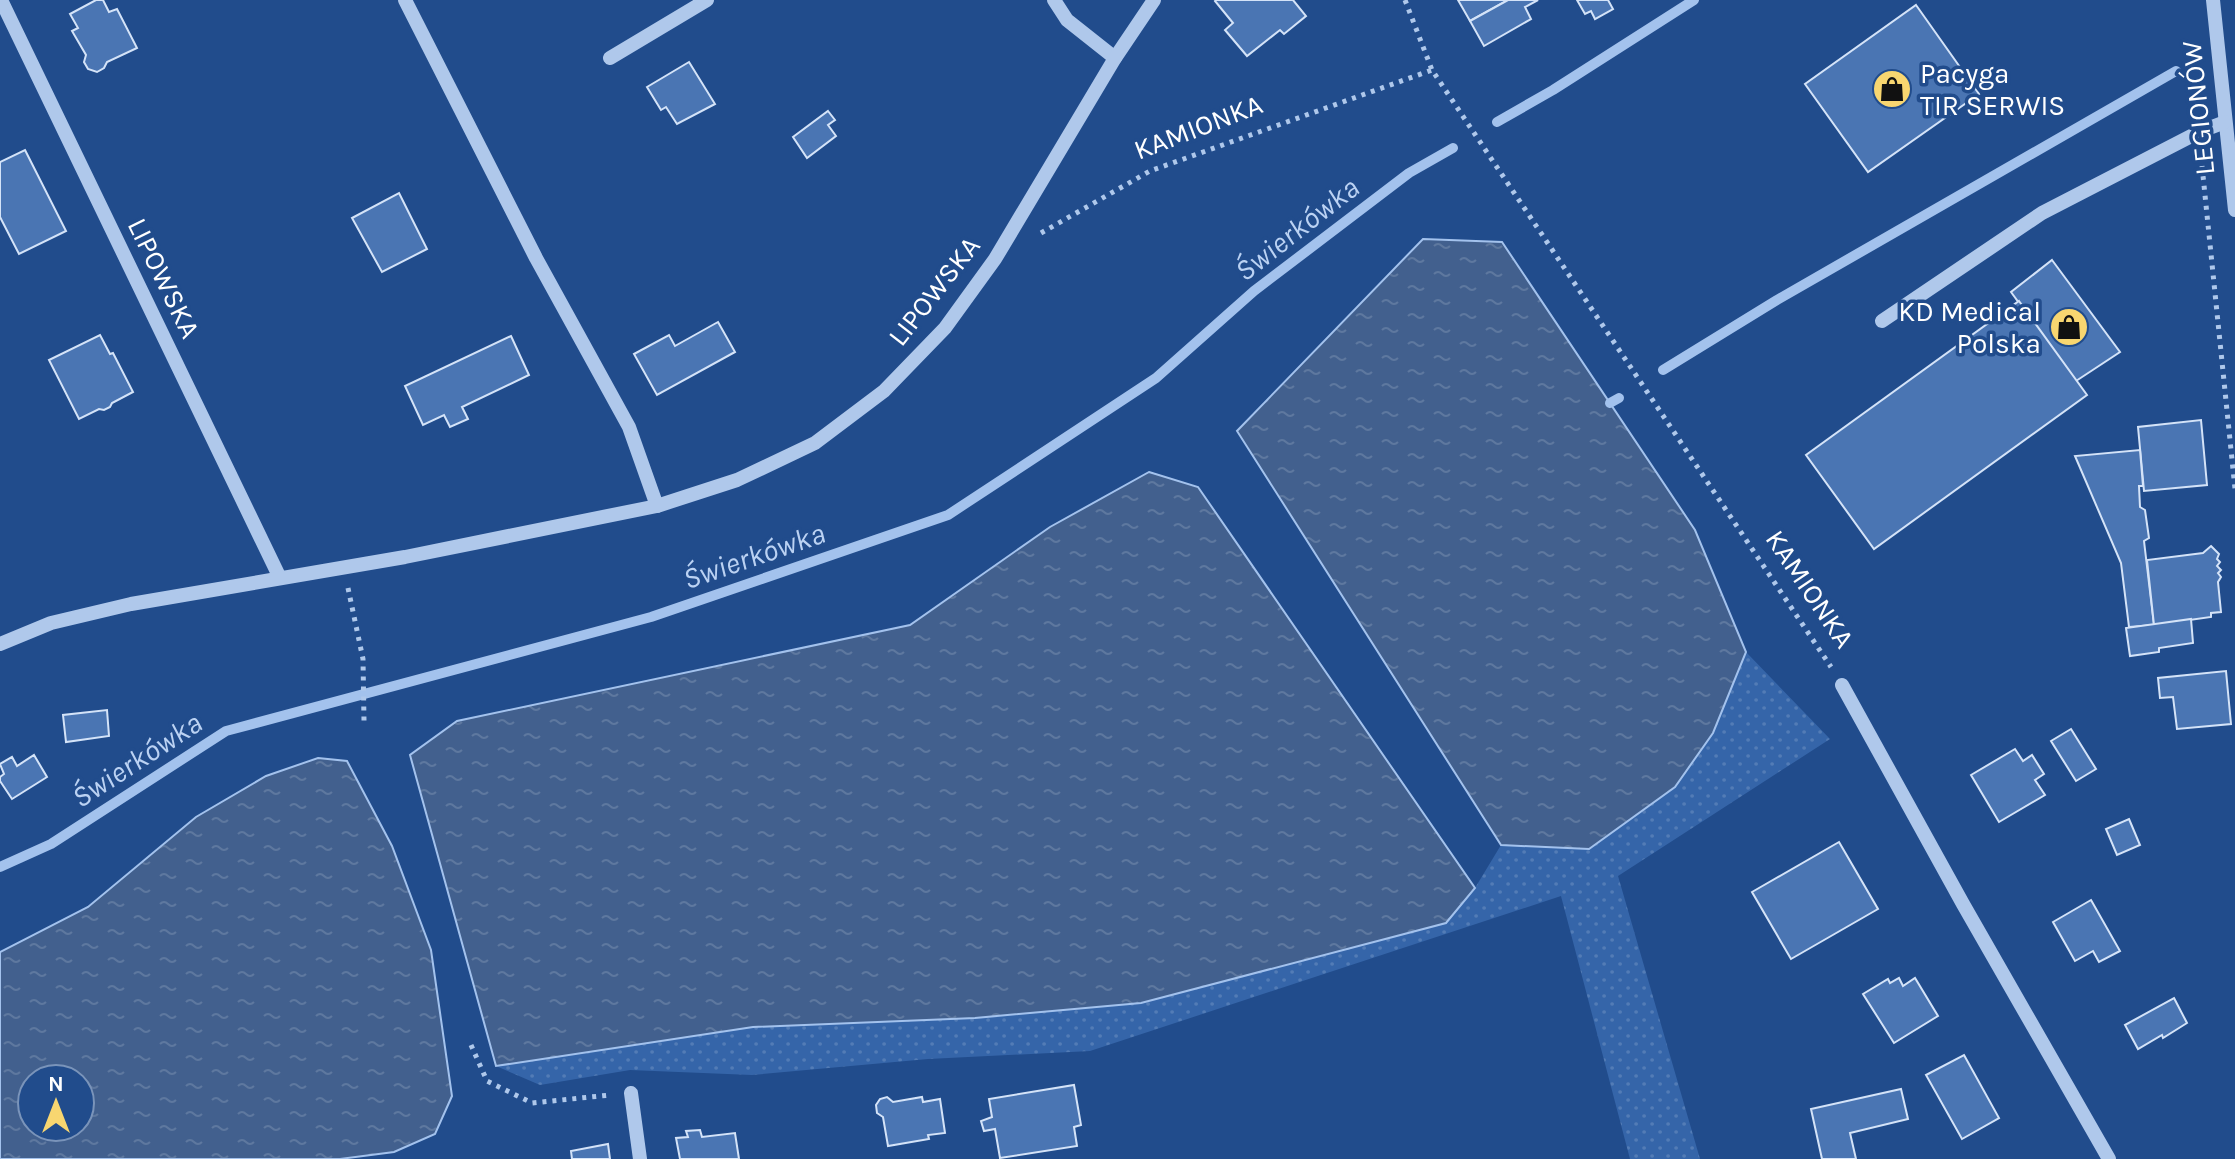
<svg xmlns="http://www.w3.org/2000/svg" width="2235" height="1159" viewBox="0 0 2235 1159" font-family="Karla,sans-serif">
<defs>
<pattern id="grass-dots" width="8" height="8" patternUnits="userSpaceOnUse" patternTransform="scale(2)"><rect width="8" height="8" fill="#3565a9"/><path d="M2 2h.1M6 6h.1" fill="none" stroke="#537cb6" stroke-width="1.8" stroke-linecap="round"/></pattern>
<pattern id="water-ripples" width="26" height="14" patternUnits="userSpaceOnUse" patternTransform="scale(2)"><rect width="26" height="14" fill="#42608e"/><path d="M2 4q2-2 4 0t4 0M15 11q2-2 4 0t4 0" fill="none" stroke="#5e789f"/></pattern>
</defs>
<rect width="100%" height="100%" fill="#214c8c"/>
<polygon fill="url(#grass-dots)" points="1746,652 1830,739 1618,876 1700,1159 1630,1159 1561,896 1090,1051 928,1059 752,1075 630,1070 540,1085 496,1066 754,1027 975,1018 1141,1003 1445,923 1475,888 1501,845 1589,848 1713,733"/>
<g fill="url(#water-ripples)" stroke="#a3c2ed" stroke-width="2" fill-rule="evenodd">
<polygon points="1423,239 1502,242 1695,530 1746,652 1713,733 1675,787 1589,849 1501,845 1237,431"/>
<polygon points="1149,472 1198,487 1475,888 1446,923 1141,1003 975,1018 753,1027 496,1066 410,755 457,721 910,625 1050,527"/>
<path d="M318,758L347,761L392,846L431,950L452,1096L435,1134L394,1152L340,1159H0V952L88,907L196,817L266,776ZM32,1079H80V1127H32Z"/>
</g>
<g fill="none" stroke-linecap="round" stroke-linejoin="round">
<g stroke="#a3c2ed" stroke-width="10">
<polyline points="1497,122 1553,90 1694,0"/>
<polyline points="1663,370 1777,300 2176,71"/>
<polyline points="1610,403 1619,398"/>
<polyline points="0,867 51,844 226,731 651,617 948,515 1156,378 1254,291 1409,173 1453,148"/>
</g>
</g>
<g fill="#4a75b3" stroke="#d4e3f8" stroke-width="2">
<polygon points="96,0 103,0 109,12 117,9 137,48 107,62 104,68 97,72 88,69 84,62 86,55 72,31 78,28 70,14"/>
<polygon points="1216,0 1293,0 1306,16 1284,34 1280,30 1247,56 1225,30 1233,23 1215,1"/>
<polygon points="1458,0 1508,0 1470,21"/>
<polygon points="1508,0 1538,0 1525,7 1531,19 1484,46 1470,21"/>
<polygon points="1577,0 1608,0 1613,9 1595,19 1591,11 1585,14"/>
<polygon points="1916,5 1979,94 1868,172 1805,84"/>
<polygon points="689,62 715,104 677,124 666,107 661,110 647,87"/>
<polygon points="828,111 835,120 828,125 836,136 807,158 793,137"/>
<polygon points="25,150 66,231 19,254 0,217 0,162"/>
<polygon points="399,193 427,249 382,272 352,218"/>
<polygon points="2052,260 2120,352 2076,381 2011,292"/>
<polygon points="2019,301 2087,395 1874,549 1806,455"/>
<polygon points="718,322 735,352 657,395 634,354 669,335 675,346"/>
<polygon points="100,335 110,354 113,353 133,392 112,403 110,407 104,410 99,409 79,419 49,360"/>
<polygon points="511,336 529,375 462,407 468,419 450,427 444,415 423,425 405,386"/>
<polygon points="2201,420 2207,485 2144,491 2138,427"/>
<polygon points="2140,450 2143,486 2139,486 2140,507 2145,510 2149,538 2144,541 2154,625 2129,627 2121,563 2075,456"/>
<polygon points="2211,546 2219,554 2217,559 2220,562 2217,566 2221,570 2218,573 2221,577 2218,582 2221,612 2211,613 2211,617 2154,625 2147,560 2203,553"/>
<polygon points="2191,619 2193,643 2159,648 2159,652 2130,656 2126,628"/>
<polygon points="2226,671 2231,724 2177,729 2173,697 2160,698 2158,678"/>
<polygon points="107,710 109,736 66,742 63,715"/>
<polygon points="2071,729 2096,769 2076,781 2051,741"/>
<polygon points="2015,749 2023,761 2032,755 2044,774 2035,780 2045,795 1999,822 1971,775"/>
<polygon points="34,755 47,777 12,799 0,781 0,777 4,774 0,764 12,757 17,766"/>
<polygon points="2129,819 2140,845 2117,855 2106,829"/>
<polygon points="1839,842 1878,909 1791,959 1752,892"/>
<polygon points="2091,900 2120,951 2099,962 2093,951 2075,961 2053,922"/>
<polygon points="1899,978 1903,986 1915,978 1938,1016 1894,1043 1863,994 1888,979 1890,983"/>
<polygon points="2174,998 2187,1023 2163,1038 2162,1035 2138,1049 2125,1025"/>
<polygon points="1964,1055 1999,1118 1962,1139 1926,1075"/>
<polygon points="1074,1085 1081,1125 1074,1127 1077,1146 1000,1158 995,1129 984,1131 981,1121 992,1117 989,1099"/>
<polygon points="1901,1089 1908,1119 1850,1133 1856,1159 1822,1159 1811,1109"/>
<polygon points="887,1097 893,1102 922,1097 923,1102 940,1099 945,1133 928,1135 929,1139 888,1146 883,1117 877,1113 876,1105 880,1099"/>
<polygon points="700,1130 702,1137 735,1133 739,1159 680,1159 676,1138 688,1137 686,1131"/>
<polygon points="608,1144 610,1159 572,1159 571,1151"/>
</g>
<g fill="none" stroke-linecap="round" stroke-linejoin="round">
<g stroke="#afc8eb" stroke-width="5" stroke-dasharray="4 6" stroke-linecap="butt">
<polyline points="1405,0 1432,70 1831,667"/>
<polyline points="2194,85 2197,110"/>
<polyline points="2201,156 2235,489"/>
<polyline points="1041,233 1150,171 1432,70"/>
<polyline points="348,588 363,659 364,721"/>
<polyline points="471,1045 487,1081 532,1103 610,1095"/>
</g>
<g stroke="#afc8eb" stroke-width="14">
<polyline points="1,0 280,578"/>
<polyline points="405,0 536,258 629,427 657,506"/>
<polyline points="1054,0 1067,20 1115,58"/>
<polyline points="2213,0 2235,210"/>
<polyline points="610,58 707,0"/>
<polyline points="1882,321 2042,213 2199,132 2225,122"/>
<polyline points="0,644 51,623 131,604 405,557 657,506 737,480 815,443 884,391 945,328 995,259 1115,58 1154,0"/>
<polyline points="1842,685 1963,904 2109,1159"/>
<polyline points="631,1093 640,1159"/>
</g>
</g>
<defs>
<symbol id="shop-disc" viewBox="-11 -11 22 22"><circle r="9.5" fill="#f8d670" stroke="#214c8c"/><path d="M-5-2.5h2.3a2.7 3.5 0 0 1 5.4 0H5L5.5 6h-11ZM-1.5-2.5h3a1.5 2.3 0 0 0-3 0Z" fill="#111"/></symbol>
</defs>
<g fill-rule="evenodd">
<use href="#shop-disc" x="1870" y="67" width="44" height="44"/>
<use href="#shop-disc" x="2047" y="305" width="44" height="44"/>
</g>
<g text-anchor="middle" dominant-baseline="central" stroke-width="7" stroke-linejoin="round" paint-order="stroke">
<g font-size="28" fill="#fff" stroke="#214c8c" text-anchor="start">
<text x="1920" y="73">Pacyga<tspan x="1920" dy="32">TIR SERWIS</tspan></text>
<text x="2041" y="311" text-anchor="end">KD Medical<tspan x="2041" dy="32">Polska</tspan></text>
</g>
<g font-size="28" fill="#fff" stroke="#214c8c">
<text transform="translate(2198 108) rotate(-96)">LEGIONÓW</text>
<text transform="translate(1198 127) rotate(-21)">KAMIONKA</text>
<text transform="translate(164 278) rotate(64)">LIPOWSKA</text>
<text transform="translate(934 291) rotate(-52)">LIPOWSKA</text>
<text transform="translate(1810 589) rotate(56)">KAMIONKA</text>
</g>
<g font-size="30" font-style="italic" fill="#bbd2f3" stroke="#214c8c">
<text transform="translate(1297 229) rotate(-38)">Świerkówka</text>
<text transform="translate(754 556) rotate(-19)">Świerkówka</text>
<text transform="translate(137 760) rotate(-33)">Świerkówka</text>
</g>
</g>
<g transform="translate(56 1103)"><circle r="38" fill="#214c8c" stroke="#7a94ba" stroke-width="2"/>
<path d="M0-6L14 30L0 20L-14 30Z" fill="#f8d670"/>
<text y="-12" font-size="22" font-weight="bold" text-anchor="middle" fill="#ffffff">N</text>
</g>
</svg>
